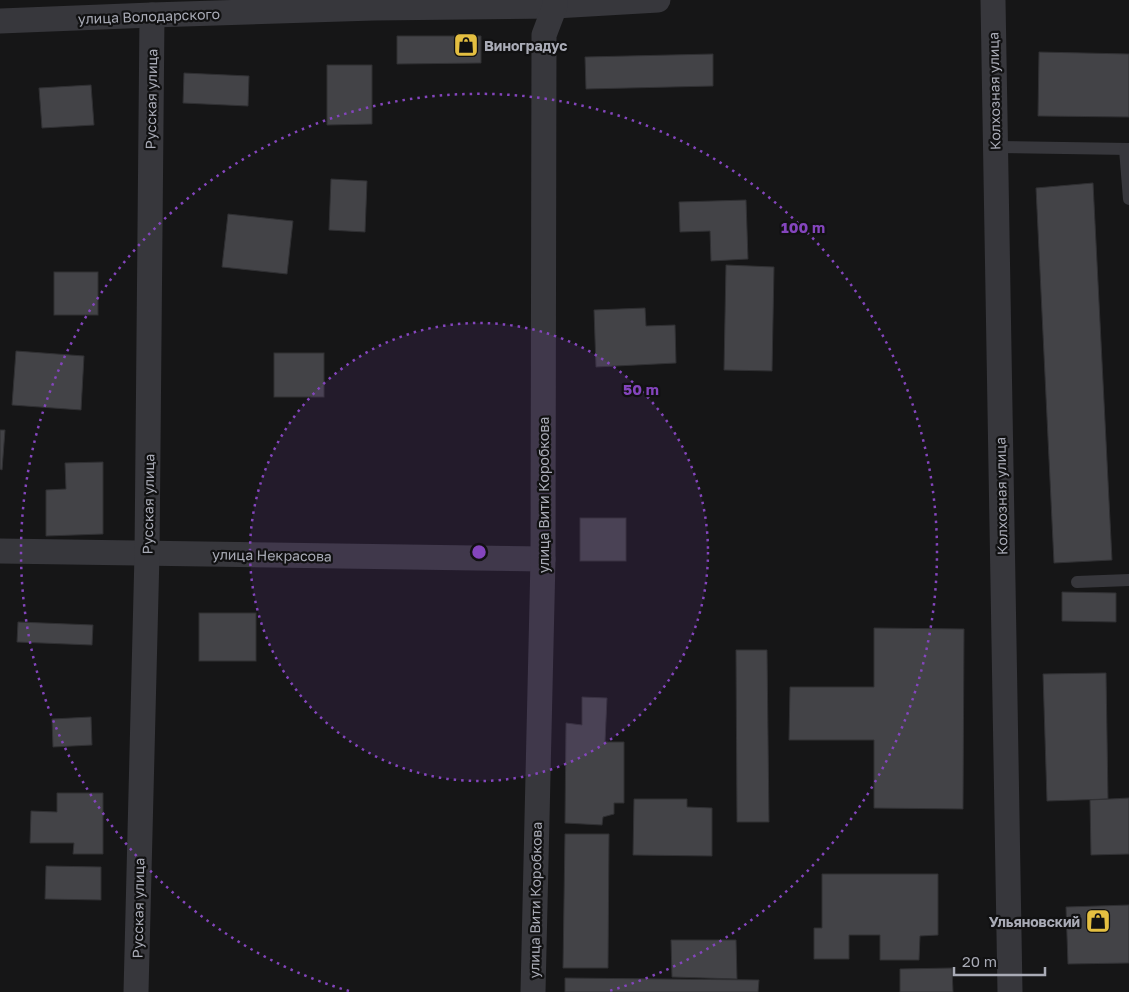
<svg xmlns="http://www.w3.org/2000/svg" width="1129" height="992" viewBox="0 0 1129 992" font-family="'Golos Text',sans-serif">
<rect width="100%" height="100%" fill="#161617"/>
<g fill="#434347" stroke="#303033">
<polygon points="397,36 481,36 481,63 397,64"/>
<polygon points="1039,52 1129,54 1129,117 1038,116"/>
<polygon points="713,54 713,86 586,89 585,57"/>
<polygon points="327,65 372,65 372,124 327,125"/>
<polygon points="184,73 249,76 248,106 183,103"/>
<polygon points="91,85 94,125 42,128 39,88"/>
<polygon points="331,179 367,181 365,232 329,230"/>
<polygon points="1093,183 1112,560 1054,563 1036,188"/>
<polygon points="746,200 748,259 711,261 710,231 680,232 679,202"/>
<polygon points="228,214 293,221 287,274 222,267"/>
<polygon points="726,265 774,267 772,371 724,370"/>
<rect x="54" y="272" width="44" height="43"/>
<polygon points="645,308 646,326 675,325 676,363 596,367 594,310"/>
<polygon points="16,351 84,356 81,410 12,405"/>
<rect x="274" y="353" width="50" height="44"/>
<polygon points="0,430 5,430 2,470 0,469"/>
<polygon points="103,462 103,534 46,536 46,490 66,489 65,463"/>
<rect x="580" y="518" width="46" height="43"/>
<polygon points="1062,592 1116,593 1116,622 1062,621"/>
<rect x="199" y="613" width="57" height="48"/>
<polygon points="18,622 93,625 92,645 17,642"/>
<polygon points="874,628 964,629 963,809 874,808 874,740 789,740 790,687 874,687"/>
<polygon points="736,650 767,650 769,822 737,822"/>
<polygon points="1106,673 1108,799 1047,801 1043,674"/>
<polygon points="582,697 607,698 605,742 624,742 624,803 614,803 614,814 603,817 602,825 565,823 566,723 582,725"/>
<polygon points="91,717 92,745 53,747 52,719"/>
<polygon points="57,793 103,793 103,854 73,854 74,843 30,843 31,811 57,812"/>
<polygon points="1129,798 1129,854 1091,855 1090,800"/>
<polygon points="634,799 687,799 687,807 712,808 712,856 633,855"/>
<polygon points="565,834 609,834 608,968 563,968"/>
<polygon points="46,866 101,867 101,900 45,899"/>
<polygon points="822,874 938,874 938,935 920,936 919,960 880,960 880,935 849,935 849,959 814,959 814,928 822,928"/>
<polygon points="1129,905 1129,963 1068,964 1066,907"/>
<polygon points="671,940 736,940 737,979 672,977"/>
<polygon points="952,968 953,992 900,992 900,969"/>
<polygon points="565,978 759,980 758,992 565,992"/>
</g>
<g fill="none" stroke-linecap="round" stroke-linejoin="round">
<g stroke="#37373c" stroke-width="12">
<polyline points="995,147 1129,149"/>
<polyline points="1125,149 1129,199"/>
<polyline points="1077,582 1129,580"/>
</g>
<g stroke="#37373c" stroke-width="25">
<polyline points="993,0 1010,992"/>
<polyline points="0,21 152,15 374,8 555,6 658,0"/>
<polyline points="0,551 543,559"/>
<polyline points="136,992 147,554 152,15"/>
<polyline points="533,992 543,559 544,35 555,6 555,0"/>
</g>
</g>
<circle cx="479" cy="552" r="229" fill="#8445bd" fill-opacity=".12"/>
<g fill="none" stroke="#8445bd" stroke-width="2.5" stroke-dasharray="2.5 5">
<circle cx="479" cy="552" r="229"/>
<path d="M349 991A458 458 0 1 1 609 991"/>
</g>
<defs>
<symbol id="shop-square" viewBox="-11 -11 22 22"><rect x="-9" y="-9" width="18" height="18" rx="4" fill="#e4bf41" stroke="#111112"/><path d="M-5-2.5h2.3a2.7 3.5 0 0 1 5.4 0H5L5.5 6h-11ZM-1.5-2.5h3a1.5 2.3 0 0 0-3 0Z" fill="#111"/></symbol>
</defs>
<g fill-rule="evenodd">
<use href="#shop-square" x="452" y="31" width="28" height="28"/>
<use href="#shop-square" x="1084" y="907" width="28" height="28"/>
</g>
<g text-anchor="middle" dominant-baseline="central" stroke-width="4.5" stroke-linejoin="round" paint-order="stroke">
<g font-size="14" fill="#a9abb6" stroke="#111112">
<text transform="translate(149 16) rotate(-2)">улица Володарского</text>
<text transform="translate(994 91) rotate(-91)">Колхозная улица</text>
<text transform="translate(151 99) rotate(-89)">Русская улица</text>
<text transform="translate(543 495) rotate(-90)">улица Вити Коробкова</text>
<text transform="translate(1001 496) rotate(-91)">Колхозная улица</text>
<text transform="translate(148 504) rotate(-89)">Русская улица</text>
<text transform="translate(272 555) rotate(1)">улица Некрасова</text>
<text transform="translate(535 900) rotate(-89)">улица Вити Коробкова</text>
<text transform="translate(138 908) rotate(-89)">Русская улица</text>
</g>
<g font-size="14" font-weight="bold" fill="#a9abb6" stroke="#111112" text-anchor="start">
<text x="484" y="45">Виноградус</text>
<text x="1080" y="921" text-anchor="end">Ульяновский</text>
</g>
</g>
<circle cx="479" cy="552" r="8" fill="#8445bd" stroke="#111112" stroke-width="2.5"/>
<g font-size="15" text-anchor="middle" font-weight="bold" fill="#8445bd" stroke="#111112" stroke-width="4.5" stroke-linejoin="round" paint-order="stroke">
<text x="803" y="233">100 m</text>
<text x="641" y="395">50 m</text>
</g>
<path d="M954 967v8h91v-8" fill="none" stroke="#a9abb6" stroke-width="2.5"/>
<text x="962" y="967" font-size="15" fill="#a9abb6" stroke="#111112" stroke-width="4" paint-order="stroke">20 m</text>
</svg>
